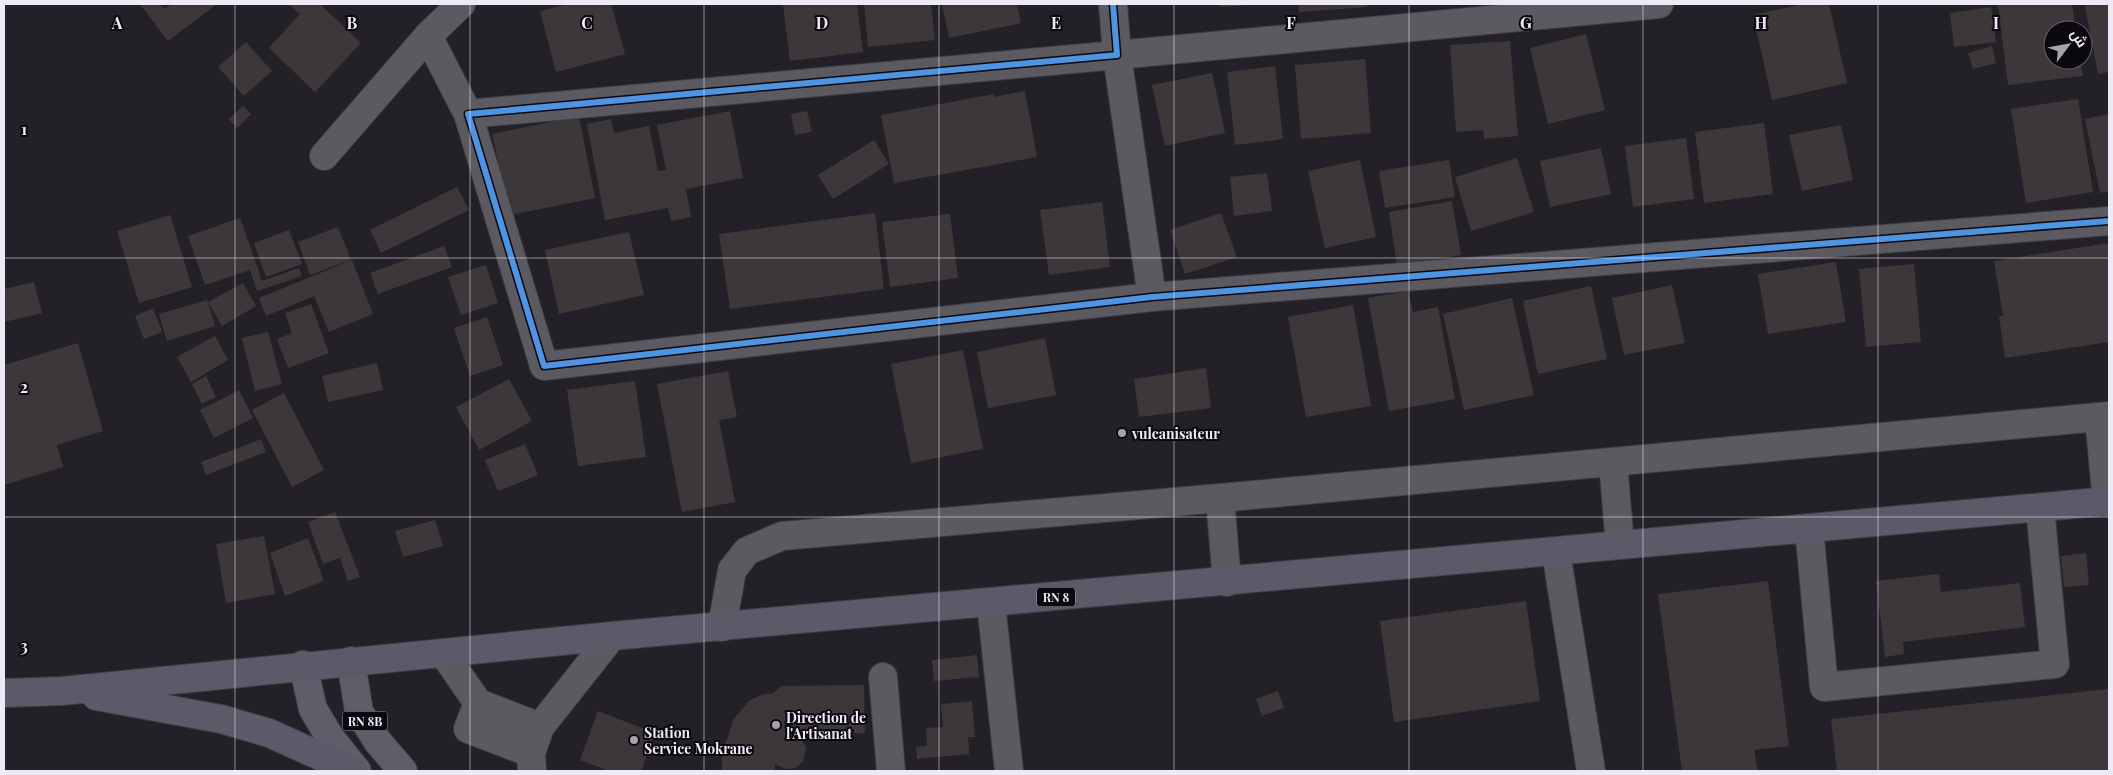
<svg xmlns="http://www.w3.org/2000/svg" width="2113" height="775" viewBox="0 0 2113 775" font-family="'Playfair Display',Cairo,serif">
<rect width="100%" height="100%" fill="#232028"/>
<g fill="#3c383a">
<polygon points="140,4 159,4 164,9 172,4 217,4 168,41"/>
<polygon points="289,4 320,4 361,43 315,92 269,48 300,14"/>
<polygon points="568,4 611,4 625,54 556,72 540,11"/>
<polygon points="783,4 857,4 863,52 790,61"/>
<polygon points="864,4 931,4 935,40 868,47"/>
<polygon points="942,4 1017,4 1021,23 949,38"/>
<polygon points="1220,4 1248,4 1248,5 1220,7"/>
<polygon points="1298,4 1367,4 1368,7 1299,12"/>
<polygon points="1803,4 1829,4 1847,83 1772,100 1753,15"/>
<polygon points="2010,4 2072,4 2076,30 2053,30 2053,60 2080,60 2083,76 2008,85 1998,5"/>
<polygon points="2099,4 2109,4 2109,72 2098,74 2085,6"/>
<polygon points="1991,7 1996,42 1954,47 1950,13"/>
<polygon points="1586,34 1605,110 1548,124 1530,48"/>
<polygon points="1510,41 1518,136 1484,139 1483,130 1456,132 1450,45"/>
<polygon points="246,42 272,71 244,96 218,67"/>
<polygon points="1992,46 1996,63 1973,69 1968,53"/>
<polygon points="1365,59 1371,133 1301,139 1295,65"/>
<polygon points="1275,66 1283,139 1235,145 1227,72"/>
<polygon points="1212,73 1225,133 1165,146 1152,85"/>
<polygon points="1025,91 1037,157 894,183 881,115 994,94 994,97"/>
<polygon points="2078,99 2093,192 2026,203 2011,109"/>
<polygon points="243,106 251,114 237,128 229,119"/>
<polygon points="730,111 743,178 686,189 691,217 671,221 668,208 605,220 587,124 611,119 614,133 649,126 658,171 666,170 657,125"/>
<polygon points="807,111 812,132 795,135 791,114"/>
<polygon points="2109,114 2109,191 2100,193 2085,119"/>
<polygon points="579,116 595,198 510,215 492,134"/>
<polygon points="1764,123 1773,194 1704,203 1695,132"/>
<polygon points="1841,125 1853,180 1802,191 1789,135"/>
<polygon points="1686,138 1694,199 1633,207 1625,146"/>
<polygon points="874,140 889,164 833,199 818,175"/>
<polygon points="1601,148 1611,194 1550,207 1540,161"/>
<polygon points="1517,158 1534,212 1471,231 1455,177"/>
<polygon points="1360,160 1376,237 1325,248 1308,171"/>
<polygon points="1449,160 1455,197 1385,208 1379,171"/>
<polygon points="1267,173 1272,211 1234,216 1230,177"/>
<polygon points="457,187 469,210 381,253 370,230"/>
<polygon points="1452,201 1461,255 1397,266 1389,212"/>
<polygon points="1102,202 1110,267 1049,275 1040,210"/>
<polygon points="875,213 884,289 730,309 719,234"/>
<polygon points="1221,213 1237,257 1185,274 1170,230"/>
<polygon points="950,214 958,278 890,287 882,222"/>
<polygon points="170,215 192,287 139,303 117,231"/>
<polygon points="240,218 262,281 299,268 302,276 257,291 250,270 205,285 188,236"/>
<polygon points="338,227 351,260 310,275 298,242"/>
<polygon points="289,230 302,264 266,277 254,243"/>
<polygon points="629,232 644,295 559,314 545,250"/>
<polygon points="2109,243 2109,342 2005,358 1999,316 2003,316 1994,261"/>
<polygon points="444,246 452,267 378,294 370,273"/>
<polygon points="352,260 373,314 329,332 314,296 266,316 259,298"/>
<polygon points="1836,262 1846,322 1768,334 1758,274"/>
<polygon points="1914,264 1921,342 1866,347 1859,269"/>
<polygon points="486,265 498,303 461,315 448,277"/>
<polygon points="34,282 42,313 4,322 4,289"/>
<polygon points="243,283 256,306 222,326 208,302"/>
<polygon points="1672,285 1685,343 1624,355 1612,298"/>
<polygon points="1591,286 1607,359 1538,374 1523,301"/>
<polygon points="1408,291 1413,312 1438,307 1455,399 1389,411 1368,298"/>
<polygon points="1512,298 1534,395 1464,410 1443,314"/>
<polygon points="207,300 215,326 167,341 159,314"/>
<polygon points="311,304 329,353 288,368 277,339 292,333 285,313"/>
<polygon points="1353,305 1371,406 1306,417 1288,317"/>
<polygon points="153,308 162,332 144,339 135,316"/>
<polygon points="487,317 503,365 470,376 454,328"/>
<polygon points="268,332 282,384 255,391 242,338"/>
<polygon points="215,336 228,360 191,382 177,357"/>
<polygon points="1045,338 1056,395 988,408 977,352"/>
<polygon points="78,343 103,431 57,445 63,467 4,485 4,365"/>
<polygon points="963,350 983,449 911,463 891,364"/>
<polygon points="377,363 383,390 328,402 322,376"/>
<polygon points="1206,368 1211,408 1139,417 1134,379"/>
<polygon points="728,371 737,417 719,420 735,502 682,512 657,384"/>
<polygon points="206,376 216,397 202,404 192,384"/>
<polygon points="509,379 532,421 479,450 456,407"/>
<polygon points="635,381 646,457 578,466 567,390"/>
<polygon points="239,390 253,418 214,438 200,410"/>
<polygon points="284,393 324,470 292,487 252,410"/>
<polygon points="261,439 266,452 206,475 201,462"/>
<polygon points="525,444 538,475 498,491 485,460"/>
<polygon points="335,512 360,577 348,581 340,558 323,564 308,522"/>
<polygon points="435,520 443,546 403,557 395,531"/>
<polygon points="264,536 275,594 226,603 216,544"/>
<polygon points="308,538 324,581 285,596 270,553"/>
<polygon points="2086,553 2089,585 2064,587 2061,556"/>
<polygon points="1939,574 1941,592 2020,583 2025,627 1903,642 1904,654 1885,657 1876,581"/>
<polygon points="1768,581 1789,746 1754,750 1758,771 1682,771 1658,594"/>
<polygon points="1526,601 1540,701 1394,722 1380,621"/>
<polygon points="977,655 979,677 934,681 932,660"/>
<polygon points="864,685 865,733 795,735 802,740 806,748 803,762 795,768 786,769 775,764 775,771 722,771 722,748 727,740 733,720 749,701 761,695 773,693 782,686"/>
<polygon points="2109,689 2109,771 1837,771 1831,719"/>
<polygon points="1278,691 1284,708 1262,716 1256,699"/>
<polygon points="972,701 975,737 968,737 969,754 917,759 916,747 927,746 926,728 943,727 941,704"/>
<polygon points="598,711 655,733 641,771 609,771 580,760"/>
</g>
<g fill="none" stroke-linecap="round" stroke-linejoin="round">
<defs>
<g id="minor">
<polyline points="1113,4 1117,55 468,114 544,366 1152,297 2109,221"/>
<polyline points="428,36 468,114"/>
<polyline points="324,156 428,36 461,4"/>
<polyline points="1152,297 1117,55 1659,4"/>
<polyline points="2099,417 2107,502"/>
<polyline points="1613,462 1620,545"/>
<polyline points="1220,498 1227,582"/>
<polyline points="1809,528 1824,687 2055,664 2040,508"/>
<polyline points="1556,552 1591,771"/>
<polyline points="991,603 1009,771"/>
<polyline points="722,627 732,570 747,551 782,536 1220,498 2109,416"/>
<polyline points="444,654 478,703 540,727 531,753 532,771"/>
<polyline points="883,677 891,771"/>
<polyline points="478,703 468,729 531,753"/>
<polyline points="540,727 612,636"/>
</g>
<g id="major">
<polyline points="351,661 359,712 378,742 403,771"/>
<polyline points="303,665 313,709 329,736 357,771"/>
</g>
<g id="highway">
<polyline points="4,693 62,691 612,636 2109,501"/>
<polyline points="96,696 221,719 269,733 353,771"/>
</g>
</defs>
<use href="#minor" stroke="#3e3b42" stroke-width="30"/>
<use href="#major" stroke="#3e3b42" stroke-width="30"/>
<use href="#highway" stroke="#3e3b42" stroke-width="30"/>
<use href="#minor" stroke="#5c5a61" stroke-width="28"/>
<use href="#major" stroke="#615c69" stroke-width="28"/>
<use href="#highway" stroke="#5e5969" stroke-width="28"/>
<defs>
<polyline id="cycleway" points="1113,4 1117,55 468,114 544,366 1152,297 2109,221"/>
</defs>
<use href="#cycleway" stroke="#0b080f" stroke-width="9"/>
<use href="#cycleway" stroke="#4d94e3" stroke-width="6"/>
</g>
<path fill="none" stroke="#eeeaf5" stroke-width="1" stroke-opacity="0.55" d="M235,4V771M470,4V771M704,4V771M939,4V771M1174,4V771M1409,4V771M1643,4V771M1878,4V771M4,258H2109M4,517H2109"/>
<g fill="#a7a3ad" stroke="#0b080f" stroke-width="2">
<circle cx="1122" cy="433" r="5"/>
<circle cx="776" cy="725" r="5"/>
<circle cx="634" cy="740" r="5"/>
</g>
<g text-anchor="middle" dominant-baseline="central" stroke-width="4" stroke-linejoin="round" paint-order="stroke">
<g fill="#0b080f" stroke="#aaa6b0" stroke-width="1">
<rect x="1037" y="587.5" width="38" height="19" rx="4"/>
<rect x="342.5" y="711.5" width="45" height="19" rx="4"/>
</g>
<g font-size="12" font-weight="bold" fill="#eeeaf5">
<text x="1056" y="597">RN 8</text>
<text x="365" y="721">RN 8B</text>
</g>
<g font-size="14" font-weight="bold" fill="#eeeaf5" stroke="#0b080f" text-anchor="start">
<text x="1132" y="433">vulcanisateur</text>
<text x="786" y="717">Direction de<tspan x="786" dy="16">l'Artisanat</tspan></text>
<text x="644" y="732">Station<tspan x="644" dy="16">Service Mokrane</tspan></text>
</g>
</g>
<g font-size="16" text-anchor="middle" font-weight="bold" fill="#eeeaf5" stroke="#0b080f" stroke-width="4" stroke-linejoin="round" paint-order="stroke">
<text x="117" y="29">A</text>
<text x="352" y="29">B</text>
<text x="587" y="29">C</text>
<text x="822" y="29">D</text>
<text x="1056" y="29">E</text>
<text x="1291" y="29">F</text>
<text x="1526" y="29">G</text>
<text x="1761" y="29">H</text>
<text x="1996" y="29">I</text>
<text x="24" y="135">1</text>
<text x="24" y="393">2</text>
<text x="24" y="652">3</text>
</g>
<rect width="2113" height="775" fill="none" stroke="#eeeaf5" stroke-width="10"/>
<g transform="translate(2068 45) rotate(58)"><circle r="24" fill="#0b080f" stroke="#66626b"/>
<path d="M0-4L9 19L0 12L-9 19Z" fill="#a7a3ad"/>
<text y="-8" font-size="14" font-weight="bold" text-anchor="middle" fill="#eeeaf5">ش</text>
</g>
</svg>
